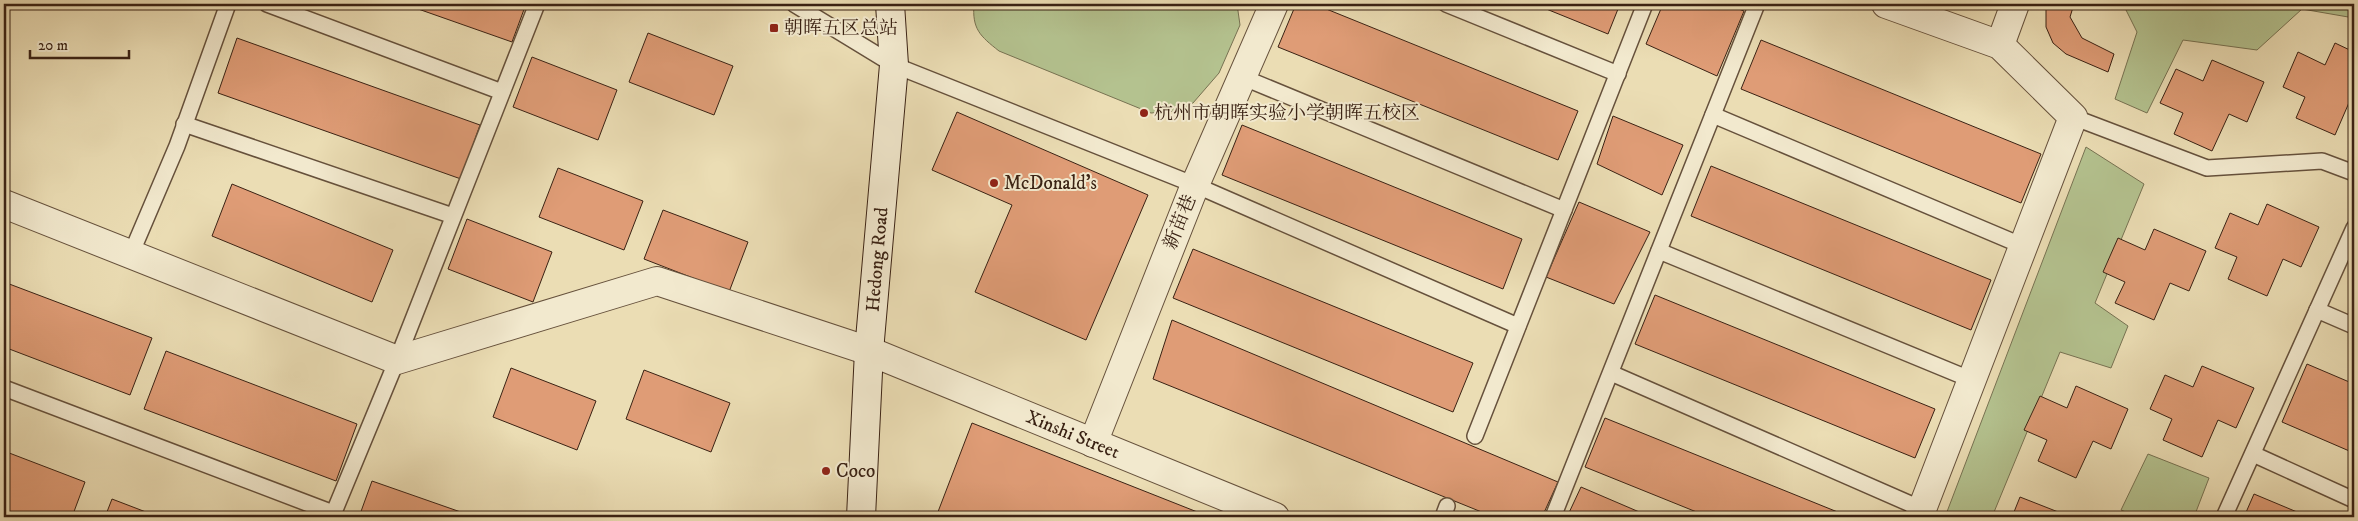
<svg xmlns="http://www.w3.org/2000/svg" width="2358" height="521" viewBox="0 0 2358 521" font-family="'IM FELL DW Pica','Noto Serif SC',serif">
<rect width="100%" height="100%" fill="#ebddb4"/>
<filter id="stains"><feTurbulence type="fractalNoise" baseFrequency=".004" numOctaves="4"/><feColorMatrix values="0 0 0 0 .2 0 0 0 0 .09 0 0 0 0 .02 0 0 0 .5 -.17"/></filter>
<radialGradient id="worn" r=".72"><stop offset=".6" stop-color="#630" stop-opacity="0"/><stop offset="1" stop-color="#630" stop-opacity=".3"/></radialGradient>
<g fill="#b4c28f" stroke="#777252">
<path d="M974,4H1237L1240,25L1219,73L1193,103L1177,111L1151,113L999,51C980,36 972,29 974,4Z"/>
<polygon points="2123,4 2354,4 2354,18 2302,9 2257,50 2183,40 2147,113 2115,99 2137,32"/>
<polygon points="2086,147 2144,184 2095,303 2128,326 2111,368 2060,352 1992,517 1945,517"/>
<polygon points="2148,454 2209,478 2194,517 2138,517 2121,510"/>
</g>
<g fill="#df9c76" stroke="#3a2214">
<polygon points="404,4 526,4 512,42"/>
<polygon points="1296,4 1314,4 1578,111 1558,160 1278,47"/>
<polygon points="1534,4 1620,4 1608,34"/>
<polygon points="1663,4 1725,4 1744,11 1717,76 1646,44"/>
<polygon points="2046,4 2074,4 2070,17 2082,38 2114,54 2108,72 2066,54 2053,43 2046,27"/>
<polygon points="648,33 733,66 714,115 629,82"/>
<polygon points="237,38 480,125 461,179 218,93"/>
<polygon points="1761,40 2041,154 2021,203 1741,89"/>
<polygon points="2335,43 2354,52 2354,99 2351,98 2335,135 2296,118 2305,97 2283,87 2298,52 2325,65"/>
<polygon points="532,57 617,90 598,140 513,107"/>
<polygon points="2212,60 2264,82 2247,122 2229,114 2212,151 2174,134 2183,113 2160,103 2176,69 2203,81"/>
<polygon points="957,112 1148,195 1086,340 975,292 1012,205 932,170"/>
<polygon points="1613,116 1683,145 1662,195 1597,164"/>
<polygon points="1242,125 1522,239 1503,289 1222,175"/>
<polygon points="1711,166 1991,280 1971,330 1691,216"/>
<polygon points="558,168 643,201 624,250 539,217"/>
<polygon points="232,184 393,250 372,302 212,236"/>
<polygon points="1579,202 1650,232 1614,304 1546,277"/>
<polygon points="2267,204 2319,227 2301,267 2283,259 2267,296 2228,279 2237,257 2215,248 2230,213 2258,225"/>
<polygon points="663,210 748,242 729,292 644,259"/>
<polygon points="467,219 552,252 533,302 448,269"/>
<polygon points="2154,229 2206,251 2189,291 2170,283 2154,320 2115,303 2125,282 2103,272 2118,238 2145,250"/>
<polygon points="1193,249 1473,363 1453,412 1173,298"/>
<polygon points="4,282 152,338 130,395 4,347"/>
<polygon points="1655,295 1935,409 1915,458 1635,344"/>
<polygon points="1172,320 1558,482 1542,517 1494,517 1153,379"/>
<polygon points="166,351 357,424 336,481 144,409"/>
<polygon points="2307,364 2354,384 2354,453 2282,422"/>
<polygon points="2202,366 2254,388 2236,428 2218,420 2202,457 2163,440 2172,419 2150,409 2165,375 2193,387"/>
<polygon points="511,368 596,401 577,450 493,417"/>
<polygon points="644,370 730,403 711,452 626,419"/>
<polygon points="2076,386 2128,409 2111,449 2093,441 2076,478 2038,461 2047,440 2024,430 2040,396 2067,408"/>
<polygon points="1605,418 1850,517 1709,517 1585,467"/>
<polygon points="972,423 1210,517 936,517"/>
<polygon points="4,451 85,482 72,517 4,516"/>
<polygon points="372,481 475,517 359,517"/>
<polygon points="1581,487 1651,517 1567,517"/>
<polygon points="2254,494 2309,517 2244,517"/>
<polygon points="2020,497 2071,517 2012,517"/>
<polygon points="112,499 159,517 105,517"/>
</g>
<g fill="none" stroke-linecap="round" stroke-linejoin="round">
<defs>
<g id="service">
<polyline points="267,4 502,92"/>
<polyline points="794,4 894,65 1195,185 1518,326"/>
<polyline points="1446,4 1618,74"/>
<polyline points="1242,77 1564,210"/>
<polyline points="1713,115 2023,246"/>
<polyline points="2073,117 2207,168 2322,161 2354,173"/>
<polyline points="184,124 453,216"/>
<polyline points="1659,251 1972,380"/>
<polyline points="131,254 177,146 228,4"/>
<polyline points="2317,310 2354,326"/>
<polyline points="1611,373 1922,509"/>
<polyline points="4,388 333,513"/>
<polyline points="1475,436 1645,4"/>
<polyline points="2253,454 2354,500"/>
<polyline points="332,517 397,360 537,4"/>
<polyline points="1443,517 1447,506"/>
<polyline points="1553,517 1757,4"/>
<polyline points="2224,517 2354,228"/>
</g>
<g id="minor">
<polyline points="1886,4 2000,45 2073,117 1919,517"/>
<polyline points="2000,45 2015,4"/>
<path id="s1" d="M4,204L397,360L657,281L869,351L1275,517"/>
<polyline points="1093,443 1195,185 1274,4"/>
</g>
<g id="secondary">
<path id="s2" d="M861,517L869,351L894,65L890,4"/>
</g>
</defs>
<use href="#service" stroke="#66513c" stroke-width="18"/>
<use href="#minor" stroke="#66513c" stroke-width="30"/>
<use href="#secondary" stroke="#3a2214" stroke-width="30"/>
<use href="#service" stroke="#f2e9ce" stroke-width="15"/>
<use href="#minor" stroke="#f2e9ce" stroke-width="28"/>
<use href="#secondary" stroke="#f2e9ce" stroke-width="28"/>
</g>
<g fill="#8f2418" stroke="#f2e9ce" stroke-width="2">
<rect x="769" y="23" width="10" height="10" rx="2.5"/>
<circle cx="1144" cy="113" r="5"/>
<circle cx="994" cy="183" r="5"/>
<circle cx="826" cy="471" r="5"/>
</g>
<g text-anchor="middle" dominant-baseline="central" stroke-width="4" stroke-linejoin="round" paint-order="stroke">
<g font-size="19" fill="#3a2214" stroke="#f2e9ce" text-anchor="start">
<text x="784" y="28">朝晖五区总站</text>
<text x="1154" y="113">杭州市朝晖实验小学朝晖五校区</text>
<text x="1004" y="183">McDonald's</text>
<text x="836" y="471">Coco</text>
</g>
<g font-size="19" fill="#3a2214" stroke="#f2e9ce">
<text transform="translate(1180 222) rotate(-68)">新苗巷</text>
<text stroke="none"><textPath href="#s2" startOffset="258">Hedong Road</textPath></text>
<text stroke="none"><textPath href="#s1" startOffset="1138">Xinshi Street</textPath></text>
</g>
</g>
<rect width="2358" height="521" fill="none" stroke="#ebddb4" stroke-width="20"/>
<rect x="5" y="5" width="2348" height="511" fill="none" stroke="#3a2214" stroke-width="2.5"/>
<rect x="10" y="10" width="2338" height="501" fill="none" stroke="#3a2214"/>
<path d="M30 50v8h99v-8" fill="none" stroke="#3a2214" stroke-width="2.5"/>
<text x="38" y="50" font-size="15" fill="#3a2214" stroke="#f2e9ce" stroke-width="4" paint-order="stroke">20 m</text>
<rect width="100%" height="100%" filter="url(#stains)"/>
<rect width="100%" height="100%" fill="url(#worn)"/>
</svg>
